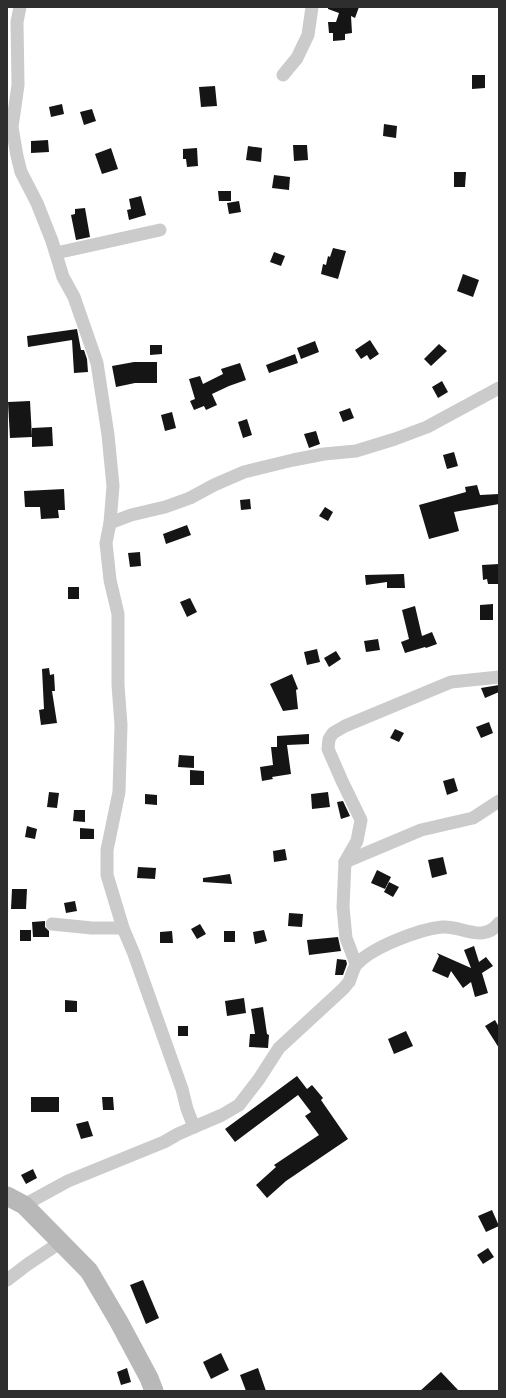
<svg xmlns="http://www.w3.org/2000/svg" width="506" height="1398" viewBox="0 0 506 1398" font-family="Roboto,sans-serif">
<rect width="100%" height="100%" fill="#fff"/>
<g fill="#151515">
<polygon points="328,7 359,7 355,18 351,16 352,33 345,34 345,40 333,41 333,33 329,33 328,22 336,22 339,13 328,9"/>
<polygon points="472,75 485,75 485,88 472,89"/>
<polygon points="215,86 217,106 201,107 199,87"/>
<polygon points="62,104 64,114 51,117 49,107"/>
<polygon points="92,109 96,121 84,125 80,112"/>
<polygon points="384,124 397,126 396,138 383,136"/>
<polygon points="48,140 49,152 31,153 31,141"/>
<polygon points="293,145 307,145 308,160 294,161"/>
<polygon points="248,146 262,148 261,162 246,160"/>
<polygon points="111,148 118,169 102,174 95,154"/>
<polygon points="197,148 198,166 187,167 186,159 183,159 183,149"/>
<polygon points="454,172 466,172 465,187 454,187"/>
<polygon points="274,175 290,177 289,190 272,188"/>
<polygon points="218,191 231,191 231,201 219,201"/>
<polygon points="141,196 146,215 129,220 127,210 131,209 129,199"/>
<polygon points="239,201 241,212 229,214 227,203"/>
<polygon points="85,208 90,237 76,240 71,215 75,214 75,209"/>
<polygon points="333,248 346,251 338,279 321,274 323,264 326,265 328,256 330,257"/>
<polygon points="274,252 285,256 281,266 270,262"/>
<polygon points="463,274 479,280 473,297 457,291"/>
<polygon points="77,329 81,350 84,350 87,359 88,372 74,373 72,340 28,347 27,336"/>
<polygon points="370,340 379,354 370,360 367,355 361,359 355,350"/>
<polygon points="315,341 319,352 301,359 297,348"/>
<polygon points="439,344 447,351 431,366 424,359"/>
<polygon points="150,345 162,345 162,354 150,355"/>
<polygon points="295,354 298,363 269,373 266,365"/>
<polygon points="134,362 157,362 157,383 135,383 116,387 112,366"/>
<polygon points="240,363 246,380 229,386 212,394 217,405 206,410 204,406 194,410 190,401 195,399 189,379 200,376 203,384 223,374 221,369"/>
<polygon points="442,381 448,392 438,398 432,387"/>
<polygon points="30,401 32,437 10,438 8,402"/>
<polygon points="350,408 354,418 343,422 339,412"/>
<polygon points="172,412 176,428 165,431 161,415"/>
<polygon points="247,419 252,435 243,438 238,422"/>
<polygon points="52,427 53,446 32,447 32,428"/>
<polygon points="316,431 320,444 309,448 304,434"/>
<polygon points="454,452 458,466 447,469 443,455"/>
<polygon points="477,485 480,495 499,494 499,504 454,512 459,531 429,539 419,505 466,492 465,487"/>
<polygon points="64,489 65,510 58,510 59,518 41,519 40,507 25,507 24,491"/>
<polygon points="250,499 251,509 241,510 240,500"/>
<polygon points="325,507 333,512 328,521 319,516"/>
<polygon points="187,525 191,535 166,544 163,534"/>
<polygon points="140,552 141,566 130,567 128,553"/>
<polygon points="499,564 499,584 488,584 487,579 483,580 482,565"/>
<polygon points="404,574 405,588 387,588 387,582 366,585 365,575"/>
<rect x="68" y="587" width="11" height="12"/>
<polygon points="190,598 197,612 187,617 180,602"/>
<polygon points="493,604 493,620 480,620 480,605"/>
<polygon points="415,606 422,636 432,632 437,644 426,648 425,647 405,653 401,642 409,639 402,610"/>
<polygon points="378,639 380,650 366,652 364,641"/>
<polygon points="317,649 320,662 307,665 304,652"/>
<polygon points="336,651 341,659 329,667 324,658"/>
<polygon points="49,668 50,675 54,674 55,691 52,691 57,723 41,725 39,710 44,709 42,669"/>
<polygon points="292,674 298,689 296,690 298,709 283,711 270,684"/>
<polygon points="499,685 499,692 485,698 481,688"/>
<polygon points="489,722 493,733 481,738 476,727"/>
<polygon points="395,729 404,733 399,742 390,738"/>
<polygon points="309,734 309,744 287,745 291,774 272,777 273,779 262,781 260,767 273,765 271,747 277,747 277,736"/>
<polygon points="179,755 194,756 194,768 178,767"/>
<polygon points="190,770 204,771 204,785 190,785"/>
<polygon points="454,778 458,791 447,795 443,781"/>
<polygon points="49,792 59,793 57,808 47,807"/>
<polygon points="328,792 330,807 312,809 311,794"/>
<polygon points="145,794 157,795 157,805 145,804"/>
<polygon points="343,801 350,816 341,819 337,802"/>
<polygon points="74,810 85,810 85,822 73,821"/>
<polygon points="27,826 37,829 35,839 25,837"/>
<polygon points="80,828 94,829 94,839 80,839"/>
<polygon points="285,849 287,860 274,862 273,851"/>
<polygon points="443,857 447,874 432,878 428,860"/>
<polygon points="138,867 156,868 155,879 137,878"/>
<polygon points="377,870 391,877 385,889 371,883"/>
<polygon points="230,874 232,884 203,882 203,878"/>
<polygon points="389,882 399,887 393,897 384,892"/>
<polygon points="12,889 27,889 26,909 11,909"/>
<polygon points="75,901 77,911 66,913 64,903"/>
<polygon points="289,913 303,914 302,927 288,926"/>
<polygon points="45,921 45,927 49,931 49,937 33,937 32,922"/>
<polygon points="200,924 206,934 197,939 191,929"/>
<rect x="20" y="930" width="11" height="11"/>
<polygon points="264,930 267,941 255,944 253,932"/>
<polygon points="172,931 173,943 160,943 160,932"/>
<rect x="224" y="931" width="11" height="11"/>
<polygon points="338,937 341,951 309,955 307,940"/>
<polygon points="474,946 479,962 486,957 493,966 482,973 488,993 475,997 471,982 463,988 451,971 448,978 432,971 439,956 437,953 471,968 464,950"/>
<polygon points="337,959 346,960 347,964 343,975 335,975"/>
<polygon points="244,998 246,1013 227,1016 225,1001"/>
<polygon points="65,1000 77,1001 77,1012 65,1012"/>
<polygon points="263,1007 267,1034 269,1035 268,1048 249,1047 250,1034 255,1034 251,1009"/>
<polygon points="495,1020 499,1027 499,1048 485,1026"/>
<rect x="178" y="1026" width="10" height="10"/>
<polygon points="406,1031 413,1046 394,1054 388,1039"/>
<polygon points="297,1076 307,1089 312,1085 323,1098 321,1100 348,1139 286,1181 267,1198 256,1185 276,1167 274,1165 319,1135 305,1116 311,1112 298,1095 235,1142 225,1129"/>
<rect x="31" y="1097" width="28" height="15"/>
<polygon points="102,1097 113,1097 114,1110 103,1110"/>
<polygon points="88,1121 93,1136 81,1139 76,1124"/>
<polygon points="33,1169 37,1178 26,1184 21,1175"/>
<polygon points="492,1210 499,1226 486,1232 478,1216"/>
<polygon points="488,1248 494,1257 483,1264 477,1255"/>
<polygon points="143,1280 159,1318 146,1324 130,1285"/>
<polygon points="221,1353 229,1370 211,1379 203,1362"/>
<polygon points="127,1368 131,1382 121,1385 117,1372"/>
<polygon points="258,1368 266,1391 246,1391 240,1375"/>
<polygon points="441,1372 459,1391 420,1391"/>
</g>
<g fill="none" stroke-linecap="round" stroke-linejoin="round">
<g stroke="#cbcbcb" stroke-width="13">
<polyline points="20,7 17,22 18,85 12,127 17,156 21,172 37,203 52,241 63,277 74,297 97,363 108,435 113,486 110,523 106,543 110,580 118,614 118,685 121,725 119,792 107,850 107,875 123,928 134,954 182,1089 187,1109 194,1127 178,1134 164,1142 68,1181 24,1205"/>
<polyline points="283,75 297,58 308,35 312,7"/>
<polyline points="56,253 160,230"/>
<polyline points="110,523 131,515 165,507 190,498 214,485 244,472 293,460 324,454 356,451 395,439 427,427 499,388"/>
<polyline points="345,862 421,830 473,818 499,801"/>
<polyline points="52,924 92,928 123,928"/>
<polyline points="356,964 346,938 343,907 345,862 357,841 361,820 342,781 328,749 329,739 333,733 345,726 451,682 499,677"/>
<path d="M194,1127L222,1115L239,1105L259,1079L279,1048L343,989C345,987 347,984 349,982C352,976 353,967 358,963C373,947 420,929 442,927C461,925 483,944 499,923"/>
<polyline points="7,1280 28,1264 61,1242"/>
</g>
<polyline stroke="#b8b8b8" stroke-width="19" points="7,1196 24,1205 89,1271 119,1322 149,1378 154,1391"/>
</g>
<rect width="506" height="1398" fill="none" stroke="#2e2e2e" stroke-width="16"/>
</svg>
